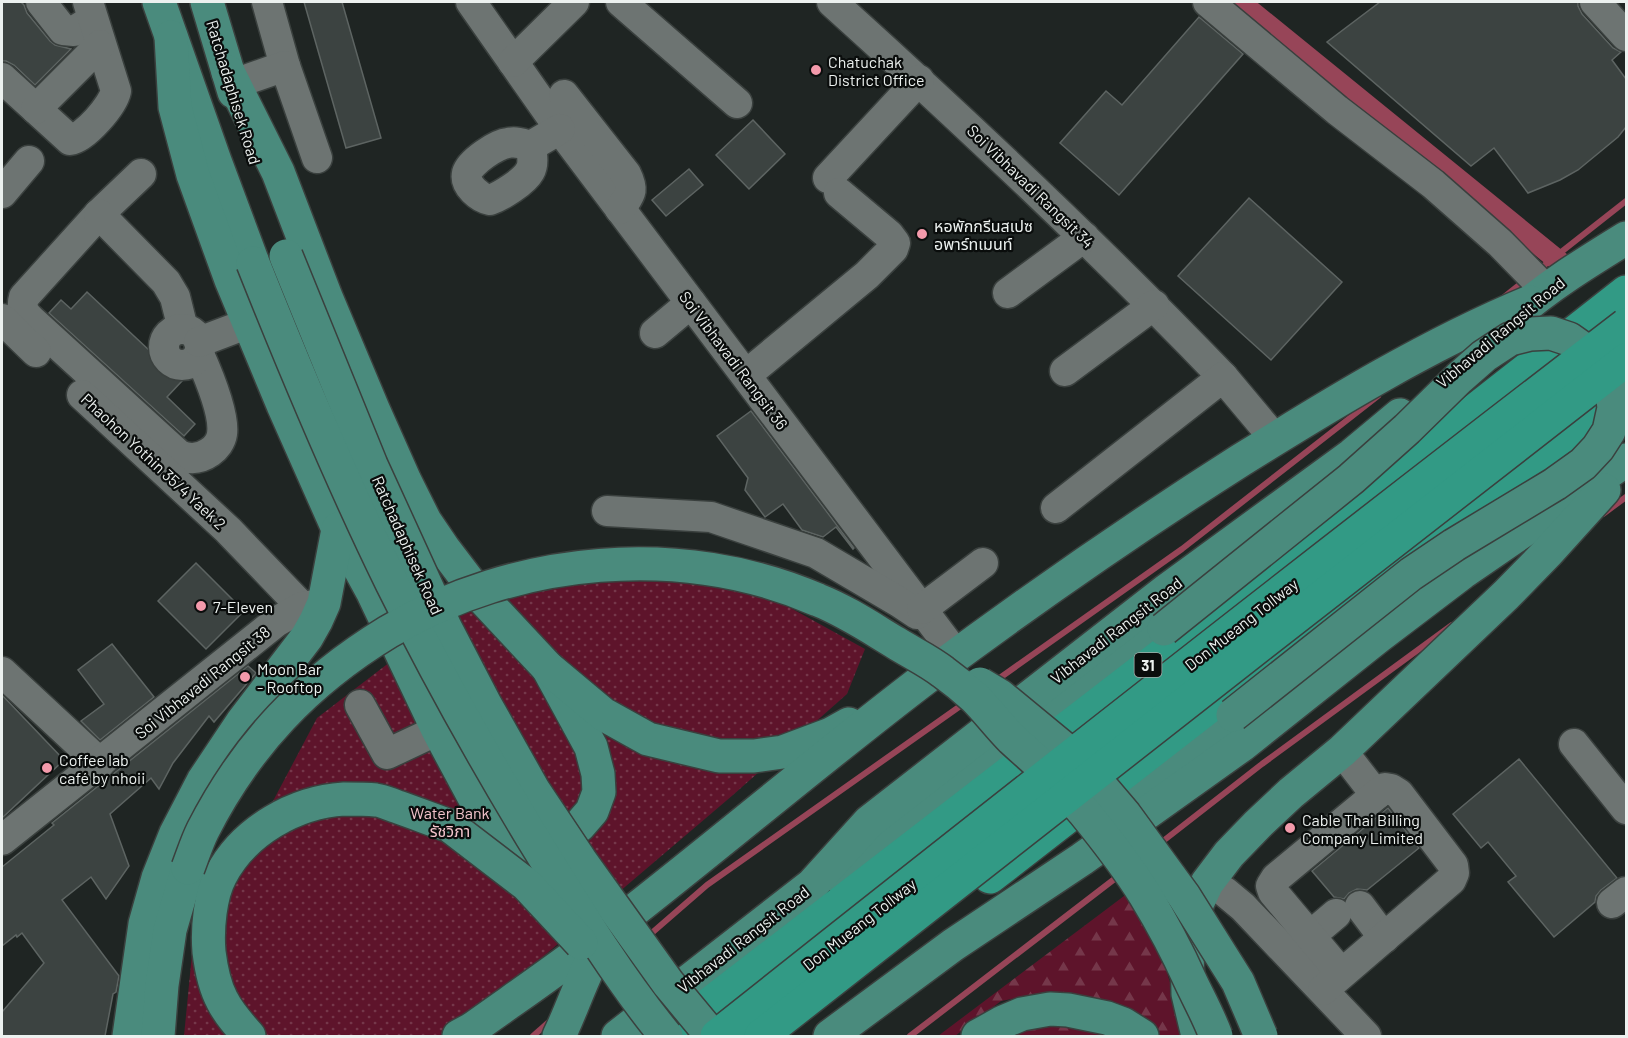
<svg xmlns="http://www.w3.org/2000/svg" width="1628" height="1038" viewBox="0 0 1628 1038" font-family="Barlow,'Noto Sans Thai',sans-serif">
<defs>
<pattern id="forest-firs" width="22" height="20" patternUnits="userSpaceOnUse" patternTransform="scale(1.5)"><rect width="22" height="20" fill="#5e142b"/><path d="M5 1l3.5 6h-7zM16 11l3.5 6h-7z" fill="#75374a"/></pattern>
<pattern id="park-dots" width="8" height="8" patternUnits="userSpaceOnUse" patternTransform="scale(1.5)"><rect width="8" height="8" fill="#5e142b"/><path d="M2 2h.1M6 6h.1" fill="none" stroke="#75374a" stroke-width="1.8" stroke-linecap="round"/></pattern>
</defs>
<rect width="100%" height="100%" fill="#1f2523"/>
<g fill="url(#forest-firs)">
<polygon points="1128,893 1156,938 1187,1036 1161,1036 1152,1028 1076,996 1032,995 1001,1001 955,1036 938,1036"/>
<polygon points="1044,1020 1105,1033 1111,1036 995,1036"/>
</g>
<polygon fill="url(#park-dots)" points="654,569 745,583 865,649 847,694 733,795 450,1036 184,1036 192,954 317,718 459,609 518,589"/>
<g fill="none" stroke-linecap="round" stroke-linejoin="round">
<g stroke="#974558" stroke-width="6">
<polyline points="1537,271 1626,201"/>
<polyline points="1504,297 1524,281"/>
<polyline points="1603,514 1626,497"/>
<polyline points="994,682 1182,549 1378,396"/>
<polyline points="1158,845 1262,764 1452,625"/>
<polyline points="646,938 707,885 966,702"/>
<polyline points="533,1036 550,1021"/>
<polyline points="910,1036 1121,874"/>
</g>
<polyline stroke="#974558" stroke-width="21" points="1240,2 1576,275"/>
</g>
<g fill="#3c4341" stroke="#5d6462" stroke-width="1.5">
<polygon points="2,2 21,2 24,5 27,13 50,41 55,45 71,49 35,85 14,65 6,61 2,61"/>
<polygon points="304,2 342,2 381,138 346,148"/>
<polygon points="1380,2 1578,2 1578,6 1582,14 1613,48 1621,52 1612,60 1626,79 1626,127 1618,137 1578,170 1560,180 1528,193 1494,148 1471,166 1327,42"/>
<polygon points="1199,17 1243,54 1119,195 1060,143 1106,91 1122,105"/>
<polygon points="753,120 785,154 749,189 716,155"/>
<polygon points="689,169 703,185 666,216 652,200"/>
<polygon points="1249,198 1342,282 1271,360 1178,276"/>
<polygon points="87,292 182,381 167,397 195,424 184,436 49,313 61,300 71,309"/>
<polygon points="751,411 854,548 853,549 836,527 823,537 802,530 783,504 765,517 745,490 748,478 717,436"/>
<polygon points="196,563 244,611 206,649 158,601"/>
<polygon points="112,644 154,697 100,740 81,721 104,704 78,670"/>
<polygon points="248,666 256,673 214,722 209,716 173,763 159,789 151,778 110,814 129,866 106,899 91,877 62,900 119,976 116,992 113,994 105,1036 2,1036 2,1012 44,963 22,933 17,937 16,935 2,946 2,867 54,825 52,823"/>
<polygon points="2,695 64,760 2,818"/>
<polygon points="1519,759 1617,878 1601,890 1596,896 1595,902 1554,937 1508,882 1516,876 1488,842 1481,848 1453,814"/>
<polygon points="1388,808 1419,848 1367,890 1357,889 1349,893 1344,899 1334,897 1312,871"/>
</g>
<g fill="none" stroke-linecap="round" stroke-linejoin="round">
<defs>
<g id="minor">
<polyline points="41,2 63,30 74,31 92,20"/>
<polyline points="267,2 285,66"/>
<polyline points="471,2 560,129 957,656"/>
<polyline points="621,2 737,103"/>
<path d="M832,2C966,123 1098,247 1223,377"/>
<polyline points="1208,2 1337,110 1433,184 1500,243 1546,290"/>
<polyline points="1595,2 1626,36"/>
<polyline points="513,62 574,2"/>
<path d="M2,78L70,140C85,138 113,105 116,91L88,2"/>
<polyline points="234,84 285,66 317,158"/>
<path d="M564,95L626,174C635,192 630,194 620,209"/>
<polyline points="36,109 100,45"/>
<path d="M531,146C532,154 534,164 530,171C524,182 501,196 490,200C480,198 464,186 467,173C470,162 497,144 508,143C516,141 524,144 531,146L560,129"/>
<path d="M141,174L99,214L24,297C21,308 23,312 31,320L179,455C190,460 200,459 210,452C216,448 221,441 222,434C225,414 207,372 199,354"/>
<polyline points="828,178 919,80"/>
<polyline points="2,193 29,161"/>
<polyline points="99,214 166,282 175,297 183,329"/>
<polyline points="1008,293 1084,237"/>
<polyline points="2,319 36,352"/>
<circle cx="182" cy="347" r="18"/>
<polyline points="655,333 691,303"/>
<polyline points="199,342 249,323"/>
<polyline points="1065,371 1154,305"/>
<polyline points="746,375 867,275 893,249 895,243 889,235 839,193"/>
<polyline points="82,395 228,530 302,607"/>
<polyline points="1056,508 1223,377 1275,439"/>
<polyline points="607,511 711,517 816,553 899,602 917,614"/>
<polyline points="922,609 983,563"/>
<polyline points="2,672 100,763"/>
<polyline points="360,705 387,754 438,730"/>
<polyline points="1574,744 1626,809"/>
<polyline points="1342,751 1376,795"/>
<polyline points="2,840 276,622 302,607 320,604"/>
<polyline points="1225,892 1243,907 1366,1036"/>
<polyline points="1612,903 1626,892"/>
<polyline points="1360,906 1384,938"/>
<polyline points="1310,936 1336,914"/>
<polyline points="1323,990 1451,880 1454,873 1453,865 1399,794 1391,789 1385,788 1376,795 1276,878 1271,886 1273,892 1341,973"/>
</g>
<g id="major">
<polyline points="159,2 215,161 253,263"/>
<polyline points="207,2 234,92"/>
<polyline points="171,37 175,107 193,175 231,280 283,405 338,529 372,591 438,730 482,812 494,832 506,843 514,848 527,851 553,843 579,826 592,811 599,792 598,774 591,747 548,668"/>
<polyline points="228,72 278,172 326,297 373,409 405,481 425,521 444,549 476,591 548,668 603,714 648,739 719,756 754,756 783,752 831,734 849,724"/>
<path d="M1514,316C1548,286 1587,262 1626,238"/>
<polyline points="1094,822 1233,715"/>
<polyline points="833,874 865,859 900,835 978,776 1164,629"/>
<polyline points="129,1036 145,924 158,878 176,833 203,781 243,721 307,637 316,621 324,603 338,529"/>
<polyline points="158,1036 162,985 170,930 188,868"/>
<path d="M249,1036C239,1025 229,1014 222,1000C214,985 211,968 209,952C207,929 210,895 221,875C244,831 295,802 344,799C354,799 366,799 376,800C384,801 391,805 398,807C415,813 433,820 450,826"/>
<path d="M459,1036L472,1029C521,994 571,960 618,923C722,842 823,756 927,677C1029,601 1134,528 1241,460C1334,402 1429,344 1530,302"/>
<path d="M559,1036C575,1003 585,966 607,936"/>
<polyline points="618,1036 812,885 869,822 1167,590 1352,455 1400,415"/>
<polyline points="830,1036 953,945 1082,859 1242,745 1379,636 1462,573 1626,460"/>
<polyline points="978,1036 1003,1022 1022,1014 1050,1009 1068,1010 1107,1018 1123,1024 1142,1036"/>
<polyline points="1198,1036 1188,994 1187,947 1191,924 1198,902 1207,883 1229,854 1258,824 1291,793 1342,751 1506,595 1548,552 1604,490"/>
</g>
<g id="highway">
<polyline points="990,877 1228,692 1626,388"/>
<polyline points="668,1036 1184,638 1626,292"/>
</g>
</defs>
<use href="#minor" stroke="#3a403e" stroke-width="33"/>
<use href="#major" stroke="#3a403e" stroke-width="36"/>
<use href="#highway" stroke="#3a403e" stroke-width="36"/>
<use href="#minor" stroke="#6d7472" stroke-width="30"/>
<use href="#major" stroke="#4a8b7d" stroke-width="33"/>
<use href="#highway" stroke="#329a85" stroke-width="33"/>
<defs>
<g id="major-bridge">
<polyline points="286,256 371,465 445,627 485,704 534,791 580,860 668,983 712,1036"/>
<path d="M253,263C296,371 341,479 392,583C435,670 482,754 532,837C574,905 616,975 666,1036"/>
<polyline points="1164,629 1351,479 1407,429 1459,378 1484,356 1510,339 1530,334 1551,333 1569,339 1596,358 1611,382 1614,408 1609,431 1598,448 1583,464 1555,484 1454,545 1411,574 1233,715"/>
<polyline points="980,684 1000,696 1080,762 1125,815 1184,896 1238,982 1261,1036"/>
<polyline points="450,826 527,885 581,943"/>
<path d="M188,868C193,855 197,842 203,830C247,744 306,682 388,632C515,556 682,541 818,600C846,611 871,628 896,643C912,653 929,661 943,672C954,680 965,689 975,698C988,711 999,726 1012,739C1027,753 1043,766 1057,781C1067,791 1075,802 1084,812C1106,839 1127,866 1145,895C1162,923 1177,951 1190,980C1199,999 1209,1017 1216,1036"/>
</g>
<g id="highway-bridge">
<path d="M717,1036C1018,797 1321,559 1626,325"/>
<polyline points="761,1036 1256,648 1626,360"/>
</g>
</defs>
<use href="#major-bridge" stroke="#3a403e" stroke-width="36" stroke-linecap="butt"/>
<use href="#highway-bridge" stroke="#3a403e" stroke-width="36" stroke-linecap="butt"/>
<use href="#major-bridge" stroke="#4a8b7d" stroke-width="33"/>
<use href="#highway-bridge" stroke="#329a85" stroke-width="33"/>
</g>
<g fill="#f39aab" stroke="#0a0d0c" stroke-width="2">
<circle cx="816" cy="70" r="6"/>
<circle cx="922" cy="234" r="6"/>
<circle cx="201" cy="606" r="6"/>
<circle cx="245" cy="677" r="6"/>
<circle cx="47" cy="768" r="6"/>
<circle cx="1290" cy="828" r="6"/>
</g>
<g text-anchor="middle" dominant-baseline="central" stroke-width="4.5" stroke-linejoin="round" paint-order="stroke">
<rect fill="#0a0d0c" stroke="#a8adab" stroke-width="1.5" x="1134.5" y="653" width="27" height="24" rx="4.5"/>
<g font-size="15" font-weight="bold" fill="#ecf1ef">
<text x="1148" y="665">31</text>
</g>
<g font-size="16" fill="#ecf1ef" stroke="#0a0d0c" text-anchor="start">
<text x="828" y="61">Chatuchak<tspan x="828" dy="18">District Office</tspan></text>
<text x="934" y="225">หอพักกรีนสเปซ<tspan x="934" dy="18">อพาร์ทเมนท์</tspan></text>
<text x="213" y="606">7-Eleven</text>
<text x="257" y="668">Moon Bar<tspan x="257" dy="18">- Rooftop</tspan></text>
<text x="59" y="759">Coffee lab<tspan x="59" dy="18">café by nhoii</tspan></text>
<text x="1302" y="819">Cable Thai Billing<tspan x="1302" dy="18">Company Limited</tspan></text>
</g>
<g font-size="16" fill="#ecf1ef" stroke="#0a0d0c">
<text transform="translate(234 92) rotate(73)">Ratchadaphisek Road</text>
<text transform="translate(1031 186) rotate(44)">Soi Vibhavadi Rangsit 34</text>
<text transform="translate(1500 332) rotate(-40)">Vibhavadi Rangsit Road</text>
<text transform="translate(734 360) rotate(53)">Soi Vibhavadi Rangsit 36</text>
<text transform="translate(154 461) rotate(43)">Phaohon Yothin 35/4 Yaek 2</text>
<text transform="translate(408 545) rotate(66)">Ratchadaphisek Road</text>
<text transform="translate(1241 624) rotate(-38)">Don Mueang Tollway</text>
<text transform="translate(1116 630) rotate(-38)">Vibhavadi Rangsit Road</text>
<text transform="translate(202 682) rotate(-39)">Soi Vibhavadi Rangsit 38</text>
<text transform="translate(859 924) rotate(-38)">Don Mueang Tollway</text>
<text transform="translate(743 939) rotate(-38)">Vibhavadi Rangsit Road</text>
</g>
<g font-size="16" fill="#f4c4cc" stroke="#0a0d0c">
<text x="450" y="812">Water Bank<tspan x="450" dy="18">รัชวิภา</tspan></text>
</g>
</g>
<rect width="1628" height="1038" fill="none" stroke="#ecf1ef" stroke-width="6"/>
</svg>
